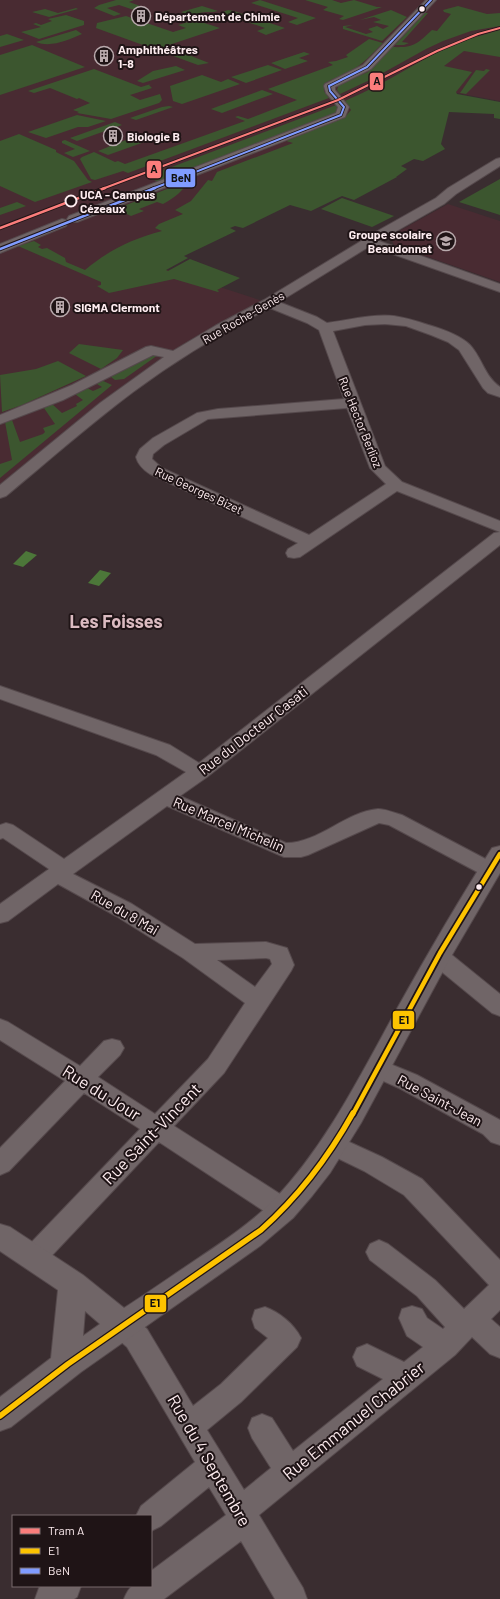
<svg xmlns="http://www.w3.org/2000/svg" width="500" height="1599" viewBox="0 0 500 1599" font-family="Barlow,sans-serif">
<rect width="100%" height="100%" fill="#3a2d30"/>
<g fill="#492b32">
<polygon points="0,0 500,0 500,101 457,93 428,120 127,257 269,303 176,356 0,493"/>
<polygon points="448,204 500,221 500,282 394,245 390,236"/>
</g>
<g fill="#3c562f">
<polygon points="116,0 134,0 129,2 146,8 137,11 119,5 107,8 121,14 114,16 94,8 99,5"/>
<polygon points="260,0 316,18 297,25 288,22 298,18 251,3"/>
<polygon points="305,0 332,0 341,3 354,0 377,7 382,7 343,20 339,19 344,16 323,10 328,7"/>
<path d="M202,6L218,11C211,13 206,11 199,13L205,15L196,18L181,12Z"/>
<path d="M458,6L487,14L500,13V26L471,31L443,41L426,49L372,79L340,94L337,90L339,84L368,72L392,47C414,48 417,44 432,30L437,31L451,14L444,12L443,10Z"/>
<polygon points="76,8 78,9 49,17 32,12 45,9 58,13"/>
<polygon points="228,10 234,11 285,28 266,35 257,31 265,28 220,13"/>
<polygon points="391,10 407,17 382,41 343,29 343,26 353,25 345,27 366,34 373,32 368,29 377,26 383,29 389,26 373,22 381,20 374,17 360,20"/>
<polygon points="425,13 428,13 402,42 409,43 404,45 395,45"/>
<polygon points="66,15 84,21 84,25 39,39 21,32 41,27 33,24 36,23 41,25 52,21 48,19"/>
<polygon points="126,16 173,32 186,28 178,25 195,20 220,28 166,46 209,63 198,65 96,28 97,23"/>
<path d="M76,30L82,34C68,40 51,48 36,42Z"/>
<path d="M500,30V57L464,51L444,66L472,72L456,92L457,94L500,102V119L494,118V114L449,112L441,144L445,149L423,161L414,159L401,166L407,169L396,177H397L354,200L342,196L311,211L290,205L243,228L235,226L230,228L236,231L184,256L188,258L166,270L168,271L190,259L240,278L217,290L219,291L218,292L174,279L109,293L97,286L101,285V282L18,246L34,241L41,245L38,247L42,249L47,248L65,258L66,262L85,270C109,250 132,239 162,231L155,228L159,224L183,214L175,210L191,201L208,180L212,181L217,172L293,143L286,141L345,117L351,110L345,101L349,99C388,83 422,57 461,42C474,37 487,34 500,30Z"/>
<polygon points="7,34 24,40 0,47 0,36"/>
<path d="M369,39L383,43C371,55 364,63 350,72C341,77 332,78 324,84V91L329,98L128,173L123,171L95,180L91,179L80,159L82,157L94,152L115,162L118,161L125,164L245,121L235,117L238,116L248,119L297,100L268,89L333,65L328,62L336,61L348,57L346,55Z"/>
<polygon points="32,45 85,67 0,95 0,55"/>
<polygon points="304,52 310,54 299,58 308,61 285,69 271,63"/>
<polygon points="268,65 282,70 246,83 231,77"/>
<polygon points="176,66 185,70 143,83 137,81 153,71"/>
<polygon points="94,69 141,87 151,84 149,85 152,88 130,95 140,100 160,94 162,100 159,103 111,119 77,113 79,112 73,110 90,103 79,98 77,99 50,88 34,93 28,91"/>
<polygon points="486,69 490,70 466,94 460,93 476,70 484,71"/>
<polygon points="202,75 221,82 228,79 240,84 182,104 173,101 170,86"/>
<polygon points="262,90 273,94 222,113 211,109"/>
<polygon points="336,105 338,108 337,113 160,182 145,177"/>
<polygon points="169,106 173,107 136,120 130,118 162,107"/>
<polygon points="77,115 106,121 88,127 78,127 46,138 28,132"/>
<polygon points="115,122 122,125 77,141 70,138"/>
<polygon points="19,134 56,150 56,152 74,161 88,180 92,182 35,202 0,186 0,141"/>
<polygon points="141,134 153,139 108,155 98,151"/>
<polygon points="65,140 90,151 73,157 64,153 75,149 62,143 62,141"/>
<polygon points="500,179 500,215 459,202"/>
<path d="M190,180C183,191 174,198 163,204L157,202L139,209L144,211L131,216L111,207L121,203L126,205Z"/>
<polygon points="342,198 394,216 372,227 321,209"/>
<polygon points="17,202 26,206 0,215 0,208"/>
<polygon points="79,344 123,350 117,358 101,369 69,353"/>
<polygon points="151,354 158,355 124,379 115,380 107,374"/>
<polygon points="58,361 86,376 22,405 2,412 0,375 36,369"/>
<polygon points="101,380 112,385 0,478 0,464 12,460 5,422 12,420 20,442 43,434 45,432 43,428 55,424 44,408 52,404 62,413 77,406 76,404 83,400 75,394 85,387 93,391 102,387 95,383"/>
</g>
<g fill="#4c7739">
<polygon points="26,551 37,555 23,567 13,564"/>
<polygon points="100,570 111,573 99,586 88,583"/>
</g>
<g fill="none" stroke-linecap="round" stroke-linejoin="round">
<defs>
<g id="street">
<polygon points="426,0 436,0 371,69 335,87 335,90 349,107 345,117 77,222 69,222 67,219 69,216 336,113 338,107 326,93 324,86 325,84 363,65"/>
<path d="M500,158V166L456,194L444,204L379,241L500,284V292L370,246L279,302L317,317L327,323C349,320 372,314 394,316C408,318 422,323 435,327C447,331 461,336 470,345C482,358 485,377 500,387V397L488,393L483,388L459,350L448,342L431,335L406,326L385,324L365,325L333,331L385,466L402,482L500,521V532L397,491L300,557L294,558L288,557L286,553L288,549L298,543L150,474C144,470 138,465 136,457L140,449L153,438L197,413L218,409L344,399L319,330L307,323L270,308C222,332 176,360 133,392C89,425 48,461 6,496L0,498V485L100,403L164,357L153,355L63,400L0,424V415L72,385L146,347L151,346L173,351L215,326L264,300L381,229L436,198L448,188L496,159ZM347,408L370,468L386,484L309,535L162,468L152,459L153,454L164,445L208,419Z"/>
<polygon points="62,219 66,220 68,223 66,226 0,253 0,244"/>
<path d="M500,532V545L207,777L180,796L286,843C319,843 345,812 378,809C385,809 395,813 402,815L497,865L500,869L497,875L490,877L483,875L389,825L379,823L308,855L301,857H284L167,806L73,874L132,904L195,944L266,942L287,948L294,965L291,971L224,1073L174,1126L291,1201L295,1209L291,1217L282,1220L273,1217L159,1142L42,1266L33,1270L24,1266L20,1258L24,1250L140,1129L84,1093L9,1171L0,1175V1148L65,1081L0,1040V1019L8,1022L80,1066L104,1041L112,1039L120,1041L124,1048L120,1055L98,1077L155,1114L208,1059L245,1003L183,958L116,916L58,884L8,921L0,923V904L49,869L3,838L0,839V825L6,823L13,825L64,859L186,772L156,755L0,699V686L170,745L199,763L494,533ZM266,958L270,959L272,964L255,987L217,960Z"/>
<polygon points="439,949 447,951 500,994 500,1016 492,1013 431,963 428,957 431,951"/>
<polygon points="378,1059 417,1075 500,1120 500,1145 491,1142 483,1134 401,1089 370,1075 366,1068 370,1061"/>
<path d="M334,1135L382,1157L422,1179L500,1260V1310L491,1319L500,1327V1358L490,1354L472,1337L455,1355L259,1515L303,1588L307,1599H275L241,1541L164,1599H124C131,1582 134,1586 151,1586V1571L226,1515L209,1487L161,1526L151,1531V1516H136L141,1506L195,1462L127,1347L113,1335L110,1326L113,1317L123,1314L133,1317L147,1329L193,1406L221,1384L268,1338L255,1328L252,1319L255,1310L265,1307C279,1312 294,1324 301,1338L297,1347L241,1402L207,1430L244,1490L271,1468L252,1438L248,1428L252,1418L262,1414L272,1418L293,1451L383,1379L357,1366L353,1357L357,1348L367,1344L404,1362L423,1347L407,1336L399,1318L402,1309L412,1306L422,1309L427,1318L443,1329L445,1327L417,1296L370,1260L366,1252L370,1244L379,1240L388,1244L435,1280L464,1309L489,1285L404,1195L364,1171L325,1152L322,1145L325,1138Z"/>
<polygon points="42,1586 81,1586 77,1597 74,1599 35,1599 39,1588"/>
</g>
<path id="secondary" d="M500,846V873L449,960L361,1123L330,1173L312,1196L293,1218L260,1246L81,1372L11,1427L0,1431V1397L51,1358L58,1290L0,1251V1224L10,1227L83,1275L124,1308C149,1292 173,1275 197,1259C224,1241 251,1223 274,1200C327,1144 361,1074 398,1007C428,953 459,900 492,848ZM85,1311L100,1324L83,1336Z"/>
</defs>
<use href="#street" stroke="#55494c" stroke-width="2"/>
<use href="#secondary" stroke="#55494c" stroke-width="2"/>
<use href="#street" fill="#706567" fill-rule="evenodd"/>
<use href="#secondary" fill="#706567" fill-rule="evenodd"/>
<defs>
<polyline id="bus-1-far1" points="353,1114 440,953 500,854"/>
<path id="bus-1" d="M0,1416L68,1364L261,1230C298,1197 329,1156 353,1113"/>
<polyline id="bus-2-far1" points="152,189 341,115 344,107 330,91 329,86 367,67 431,0"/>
<polyline id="bus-2" points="0,249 155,188"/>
</defs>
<use href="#bus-1-far1" stroke="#1f1416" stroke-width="8"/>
<use href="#bus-1" stroke="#1f1416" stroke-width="8"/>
<use href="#bus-2-far1" stroke="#1f1416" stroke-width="3.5"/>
<use href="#bus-2" stroke="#1f1416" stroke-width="4.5"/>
<use href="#bus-1-far1" stroke="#fdc300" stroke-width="4.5"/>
<use href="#bus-1" stroke="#fdc300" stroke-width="5.5"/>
<use href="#bus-2-far1" stroke="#809cff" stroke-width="2"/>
<use href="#bus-2" stroke="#809cff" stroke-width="2.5"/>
<defs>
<polyline id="tram-1-far1" points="102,189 338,100 437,51 478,34 500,28"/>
<polyline id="tram-1" points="0,228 105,188"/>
</defs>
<use href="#tram-1-far1" stroke="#1f1416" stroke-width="3.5"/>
<use href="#tram-1" stroke="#1f1416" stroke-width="4.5"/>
<use href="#tram-1-far1" stroke="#fb7d7b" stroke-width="2"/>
<use href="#tram-1" stroke="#fb7d7b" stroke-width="2.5"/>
</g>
<defs>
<symbol id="building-ring" viewBox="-11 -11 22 22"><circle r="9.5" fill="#1f1416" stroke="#b9aaad" stroke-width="1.5"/><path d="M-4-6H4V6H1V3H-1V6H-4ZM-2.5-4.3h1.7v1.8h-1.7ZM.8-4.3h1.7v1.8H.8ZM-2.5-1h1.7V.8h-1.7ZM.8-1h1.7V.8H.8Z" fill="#b9aaad"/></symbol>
<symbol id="school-ring" viewBox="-11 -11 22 22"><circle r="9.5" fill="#1f1416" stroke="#b9aaad" stroke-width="1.5"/><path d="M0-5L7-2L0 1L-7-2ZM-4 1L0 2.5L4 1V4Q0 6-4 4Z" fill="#b9aaad"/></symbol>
</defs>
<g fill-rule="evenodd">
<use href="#building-ring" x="130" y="5" width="22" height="22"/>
<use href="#building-ring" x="93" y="45" width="22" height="22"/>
<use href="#building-ring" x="102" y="125" width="22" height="22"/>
<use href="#school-ring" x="435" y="230" width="22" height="22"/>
<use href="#building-ring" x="49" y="296" width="22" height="22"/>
</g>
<g fill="#feedf0" stroke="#1f1416" stroke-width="1.5">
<circle cx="422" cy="9" r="3.5"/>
<circle cx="479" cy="887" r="3.5"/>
</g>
<circle fill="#1f1416" stroke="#feedf0" stroke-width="2" cx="71" cy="201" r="5.5"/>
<g text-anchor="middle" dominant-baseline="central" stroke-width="4" stroke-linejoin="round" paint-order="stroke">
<g font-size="12" font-weight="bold" fill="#feedf0" stroke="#1f1416" text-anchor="start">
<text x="155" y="16">Département de Chimie</text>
<text x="118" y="49">Amphithéâtres<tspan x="118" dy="14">1-8</tspan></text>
<text x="127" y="136">Biologie B</text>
<text x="432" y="234" text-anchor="end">Groupe scolaire<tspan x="432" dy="14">Beaudonnat</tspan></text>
<text x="74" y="307">SIGMA Clermont</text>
</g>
<g font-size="12" font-weight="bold" fill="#feedf0" stroke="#1f1416" text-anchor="start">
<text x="80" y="194">UCA - Campus<tspan x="80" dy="14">Cézeaux</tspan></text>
</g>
<g font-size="12" fill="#feedf0" stroke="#1f1416">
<text transform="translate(243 317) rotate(-30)">Rue Roche-Genès</text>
<text transform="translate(361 422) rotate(68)">Rue Hector Berlioz</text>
<text transform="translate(199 490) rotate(25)">Rue Georges Bizet</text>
</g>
<g font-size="14" fill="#feedf0" stroke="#1f1416">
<text transform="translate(253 730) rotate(-38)">Rue du Docteur Casati</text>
<text transform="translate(229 824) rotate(23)">Rue Marcel Michelin</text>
<text transform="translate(125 912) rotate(30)">Rue du 8 Mai</text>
<text transform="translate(440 1100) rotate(28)">Rue Saint-Jean</text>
</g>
<g font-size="17" fill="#feedf0" stroke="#1f1416">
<text transform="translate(102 1092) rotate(32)">Rue du Jour</text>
<text transform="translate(151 1133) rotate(-46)">Rue Saint-Vincent</text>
<text transform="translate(353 1420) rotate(-39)">Rue Emmanuel Chabrier</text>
<text transform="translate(210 1460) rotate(60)">Rue du 4 Septembre</text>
</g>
<g font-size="18" font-weight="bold" fill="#dbbbc1" stroke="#1f1416">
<text x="116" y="621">Les Foisses</text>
</g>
</g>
<g stroke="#1f1416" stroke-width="1.5">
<rect x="369" y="72" width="15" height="19" rx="4" fill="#fb7d7b"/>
<rect x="146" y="160" width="16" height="19" rx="4" fill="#fb7d7b"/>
<rect x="165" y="168" width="31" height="20" rx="4" fill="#809cff"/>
<rect x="392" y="1010" width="23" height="20" rx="4" fill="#fdc300"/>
<rect x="144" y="1294" width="23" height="19" rx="4" fill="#fdc300"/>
</g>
<g font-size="11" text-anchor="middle" font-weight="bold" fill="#111">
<text x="377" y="85">A</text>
<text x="154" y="173">A</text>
<text x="181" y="182">BeN</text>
<text x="404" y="1024">E1</text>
<text x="155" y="1307">E1</text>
</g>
<rect x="12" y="1515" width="140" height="72" fill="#1f1416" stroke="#786b6d"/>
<rect x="20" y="1528" width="20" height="6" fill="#fb7d7b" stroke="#786b6d"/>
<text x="48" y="1535" font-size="12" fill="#feedf0">Tram A</text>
<rect x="20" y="1548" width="20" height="6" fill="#fdc300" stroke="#786b6d"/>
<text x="48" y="1555" font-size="12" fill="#feedf0">E1</text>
<rect x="20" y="1568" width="20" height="6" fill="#809cff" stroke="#786b6d"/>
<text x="48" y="1575" font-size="12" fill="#feedf0">BeN</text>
</svg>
